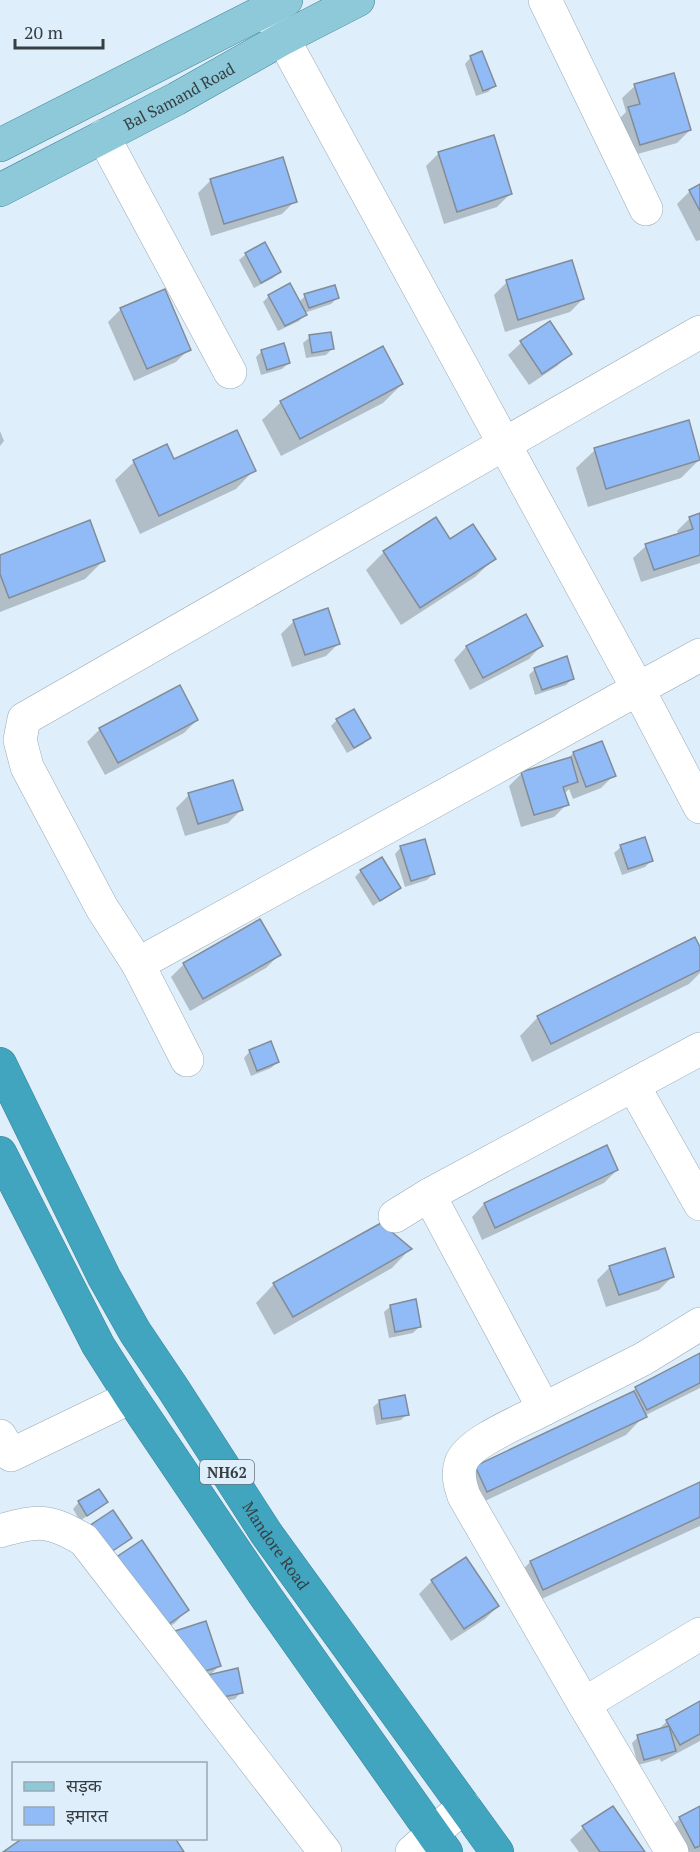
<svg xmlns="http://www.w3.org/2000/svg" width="700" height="1852" viewBox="0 0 700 1852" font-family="'PT Serif','Noto Sans Devanagari',serif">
<rect width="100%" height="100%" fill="#deeefa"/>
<g fill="#0003">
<polygon points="471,57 494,86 488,92 476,96 465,64"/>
<polygon points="635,86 690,130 677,143 627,157 616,122 626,112 622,98"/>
<polygon points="439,153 510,194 497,207 444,224 426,166"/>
<polygon points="211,180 295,201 282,214 211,236 198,193"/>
<polygon points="700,186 700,240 696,241 677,204 690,191"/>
<polygon points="246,254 280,272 273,278 254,288 239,260"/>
<polygon points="507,282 583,299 570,312 505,332 494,295"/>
<polygon points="269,296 299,302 305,296 337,298 331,304 304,313 305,314 299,321 278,331 263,302"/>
<polygon points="121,309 189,349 176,362 134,381 108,322"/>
<polygon points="310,337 332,349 326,355 306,358 303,343"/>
<polygon points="521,343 570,353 557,366 529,385 508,355"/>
<polygon points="262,351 289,363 282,369 261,375 256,357"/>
<polygon points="402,384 383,403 281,456 262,420 281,402"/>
<polygon points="0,431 4,441 0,446"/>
<polygon points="167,446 173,461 254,470 236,489 140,534 115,480 134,462"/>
<polygon points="595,450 699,460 681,478 588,507 576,468"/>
<polygon points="700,515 700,563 641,582 633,558 646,546 679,535 677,531 690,518"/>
<polygon points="449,541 494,559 475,577 401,625 366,570 384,552"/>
<polygon points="0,557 103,561 85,579 0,612"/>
<polygon points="525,616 541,646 529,659 470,690 454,660 466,647"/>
<polygon points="294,621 339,643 326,656 292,667 281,634"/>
<polygon points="535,669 573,678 566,685 535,695 529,675"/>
<polygon points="197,720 184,733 105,775 87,742 100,729"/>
<polygon points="337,720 369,738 363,744 347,753 331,726"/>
<polygon points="601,743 614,775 601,788 573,799 569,789 564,794 567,804 554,817 521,827 509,786 522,773 567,760 573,753"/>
<polygon points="189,795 241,810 228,823 185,836 176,808"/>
<polygon points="401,847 433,874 427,880 405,887 395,854"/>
<polygon points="621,847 651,861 645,867 622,875 614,853"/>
<polygon points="361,871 400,887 373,906 355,877"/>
<polygon points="700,951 700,973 689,984 532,1062 520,1036 538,1017"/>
<polygon points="279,955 266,968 190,1011 171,977 184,964"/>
<polygon points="250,1051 278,1062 271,1068 251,1076 244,1058"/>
<polygon points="617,1170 604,1183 482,1240 472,1217 484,1204"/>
<polygon points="410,1249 392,1268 274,1335 256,1303 274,1284"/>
<polygon points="610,1267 672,1277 659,1290 606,1307 597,1280"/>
<polygon points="391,1306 420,1326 413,1333 389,1338 384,1312"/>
<polygon points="700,1354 700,1388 644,1416 626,1435 468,1509 476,1467 628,1395 636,1388"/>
<polygon points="380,1401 407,1414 401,1420 376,1425 373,1407"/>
<polygon points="700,1484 700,1526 524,1607 512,1581 530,1562"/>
<polygon points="79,1502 106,1502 80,1521 73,1509"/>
<polygon points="142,1542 187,1610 175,1623 150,1639"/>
<polygon points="432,1581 498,1606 485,1619 451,1641 419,1594"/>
<polygon points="163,1645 220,1665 209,1676 241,1692 235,1699 207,1705 207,1678 177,1688"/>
<polygon points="700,1702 700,1741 661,1762 660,1759 638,1765 632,1743 638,1737 657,1731 667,1721"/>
<polygon points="700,1808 700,1852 669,1852 661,1837 679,1819"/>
<polygon points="583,1828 643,1852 579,1852 570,1840"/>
</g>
<g fill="#91bbf6" stroke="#828c99" stroke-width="1.5">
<polygon points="482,51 496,86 483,91 470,56"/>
<polygon points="674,73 691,130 640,145 628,107 640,104 634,84"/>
<polygon points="494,135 512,194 457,212 438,152"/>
<polygon points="283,157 297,202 224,224 210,179"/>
<polygon points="700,184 700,211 689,190"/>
<polygon points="265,242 281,272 261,283 245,253"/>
<polygon points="572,260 584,299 518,320 506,280"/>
<polygon points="290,283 307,315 285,326 268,295"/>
<polygon points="335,285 339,298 309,308 304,294"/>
<polygon points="165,289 191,350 147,369 120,308"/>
<polygon points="550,321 572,354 542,374 520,341"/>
<polygon points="331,332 334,349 312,353 309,335"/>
<polygon points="284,343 290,363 267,370 261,350"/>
<polygon points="383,346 403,384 300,439 280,401"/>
<polygon points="689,420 700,460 606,489 594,448"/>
<polygon points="237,430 256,471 159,516 133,460 167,444 174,459"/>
<polygon points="700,513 700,555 654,570 645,544 693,529 689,517"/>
<polygon points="436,517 450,539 473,524 496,559 420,608 383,551"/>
<polygon points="90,520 105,561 9,598 0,574 0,555"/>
<polygon points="328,608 340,644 305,655 293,620"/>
<polygon points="526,614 543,646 483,678 466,646"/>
<polygon points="567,656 574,679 542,690 534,668"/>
<polygon points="180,685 198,720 118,763 99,728"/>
<polygon points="354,709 371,738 354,748 336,719"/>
<polygon points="602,741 616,776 586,787 573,752"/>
<polygon points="571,757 578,782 563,787 569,805 534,815 521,772"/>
<polygon points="233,780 243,810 198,824 188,793"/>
<polygon points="645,837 653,861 628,869 620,845"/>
<polygon points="425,839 435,874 411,881 400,846"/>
<polygon points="382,857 401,888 380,901 360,870"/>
<polygon points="260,919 281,955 203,999 183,963"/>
<polygon points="695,937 700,947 700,970 551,1044 537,1016"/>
<polygon points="271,1041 279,1062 257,1071 249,1050"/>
<polygon points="607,1145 618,1170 495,1228 484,1203"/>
<polygon points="381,1223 412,1249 293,1317 273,1283"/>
<polygon points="665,1248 674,1277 619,1295 609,1266"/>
<polygon points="416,1299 421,1327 395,1332 390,1305"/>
<polygon points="700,1353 700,1383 647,1410 635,1387"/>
<polygon points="634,1391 647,1417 487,1492 475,1466"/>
<polygon points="405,1395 409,1415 382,1419 379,1400"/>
<polygon points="700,1482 700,1517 543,1590 530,1561"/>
<polygon points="99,1489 108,1502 87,1516 78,1501"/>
<polygon points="113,1510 132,1538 108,1554 89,1526"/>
<polygon points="142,1540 189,1610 163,1628 115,1558"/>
<polygon points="466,1557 499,1606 464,1629 431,1580"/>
<polygon points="206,1621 221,1666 190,1676 175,1631"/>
<polygon points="238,1668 243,1693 213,1699 208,1675"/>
<polygon points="700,1701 700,1734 680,1745 666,1720"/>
<polygon points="669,1726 676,1751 644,1760 637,1735"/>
<polygon points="613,1806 645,1852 600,1852 582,1826"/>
<polygon points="700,1806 700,1846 695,1848 679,1817"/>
<polygon points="23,1838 175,1838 184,1852 3,1852"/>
</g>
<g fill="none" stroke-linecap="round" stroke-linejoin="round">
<defs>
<g id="minor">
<polyline points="545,0 646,209"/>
<polyline points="269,13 638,689 700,655"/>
<polyline points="103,136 230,372"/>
<polyline points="138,964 102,908 27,767 20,740 24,719 700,332"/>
<polyline points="187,1060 138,964 638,689 700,807"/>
<polyline points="633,1085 700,1204"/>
<polyline points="429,1195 544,1409 643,1359 700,1324"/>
<polyline points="395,1216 429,1195 700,1049"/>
<path d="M544,1409C524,1420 468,1442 461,1463C457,1474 460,1485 464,1496L584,1704L700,1634"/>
<polyline points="0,1436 11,1455 131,1397"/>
<path d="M0,1531C38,1520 49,1519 84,1540L325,1852"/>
<polyline points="584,1704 672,1852"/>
<polyline points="412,1852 464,1806"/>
</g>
<g id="major">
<polyline points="0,145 286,0"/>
<path id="s1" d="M0,190L176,99L284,38L358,0"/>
</g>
<g id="highway">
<path id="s2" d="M0,1064L104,1277L135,1332L174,1390L266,1533L497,1852"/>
<polyline points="0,1153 98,1345 131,1397 264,1594 446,1852"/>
</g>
</defs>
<use href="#minor" stroke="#9aaab5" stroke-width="34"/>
<use href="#major" stroke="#3e8194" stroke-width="34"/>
<use href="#highway" stroke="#3e8194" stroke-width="34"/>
<use href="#minor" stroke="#fff" stroke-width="33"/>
<use href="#major" stroke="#8dc9d9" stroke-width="33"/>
<use href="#highway" stroke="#41a5c0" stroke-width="33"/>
</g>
<g text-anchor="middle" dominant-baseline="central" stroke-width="5" stroke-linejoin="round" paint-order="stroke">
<rect fill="#deeefa" stroke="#697379" stroke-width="1.5" x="200" y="1460" width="54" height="24" rx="4.5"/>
<g font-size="15" font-weight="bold" fill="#373e42">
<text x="227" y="1472">NH62</text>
</g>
<g font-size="16" fill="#373e42" stroke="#deeefa">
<text stroke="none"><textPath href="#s1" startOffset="202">Bal Samand Road</textPath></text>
<text stroke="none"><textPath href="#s2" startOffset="556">Mandore Road</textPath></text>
</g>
</g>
<rect x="12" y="1762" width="195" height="78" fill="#deeefa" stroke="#9ba8b0" stroke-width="1.5"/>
<rect x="24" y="1782" width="30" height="9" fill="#8dc9d9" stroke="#9ba8b0" stroke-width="1.5"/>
<text x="66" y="1792" font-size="18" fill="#373e42">सड़क</text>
<rect x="24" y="1807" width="30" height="18" fill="#91bbf6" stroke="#9ba8b0" stroke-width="1.5"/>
<text x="66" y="1822" font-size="18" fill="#373e42">इमारत</text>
<path d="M15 39v9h88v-9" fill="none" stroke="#373e42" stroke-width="3"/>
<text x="24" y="39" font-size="18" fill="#373e42" stroke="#deeefa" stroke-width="4.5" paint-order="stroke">20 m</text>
</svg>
